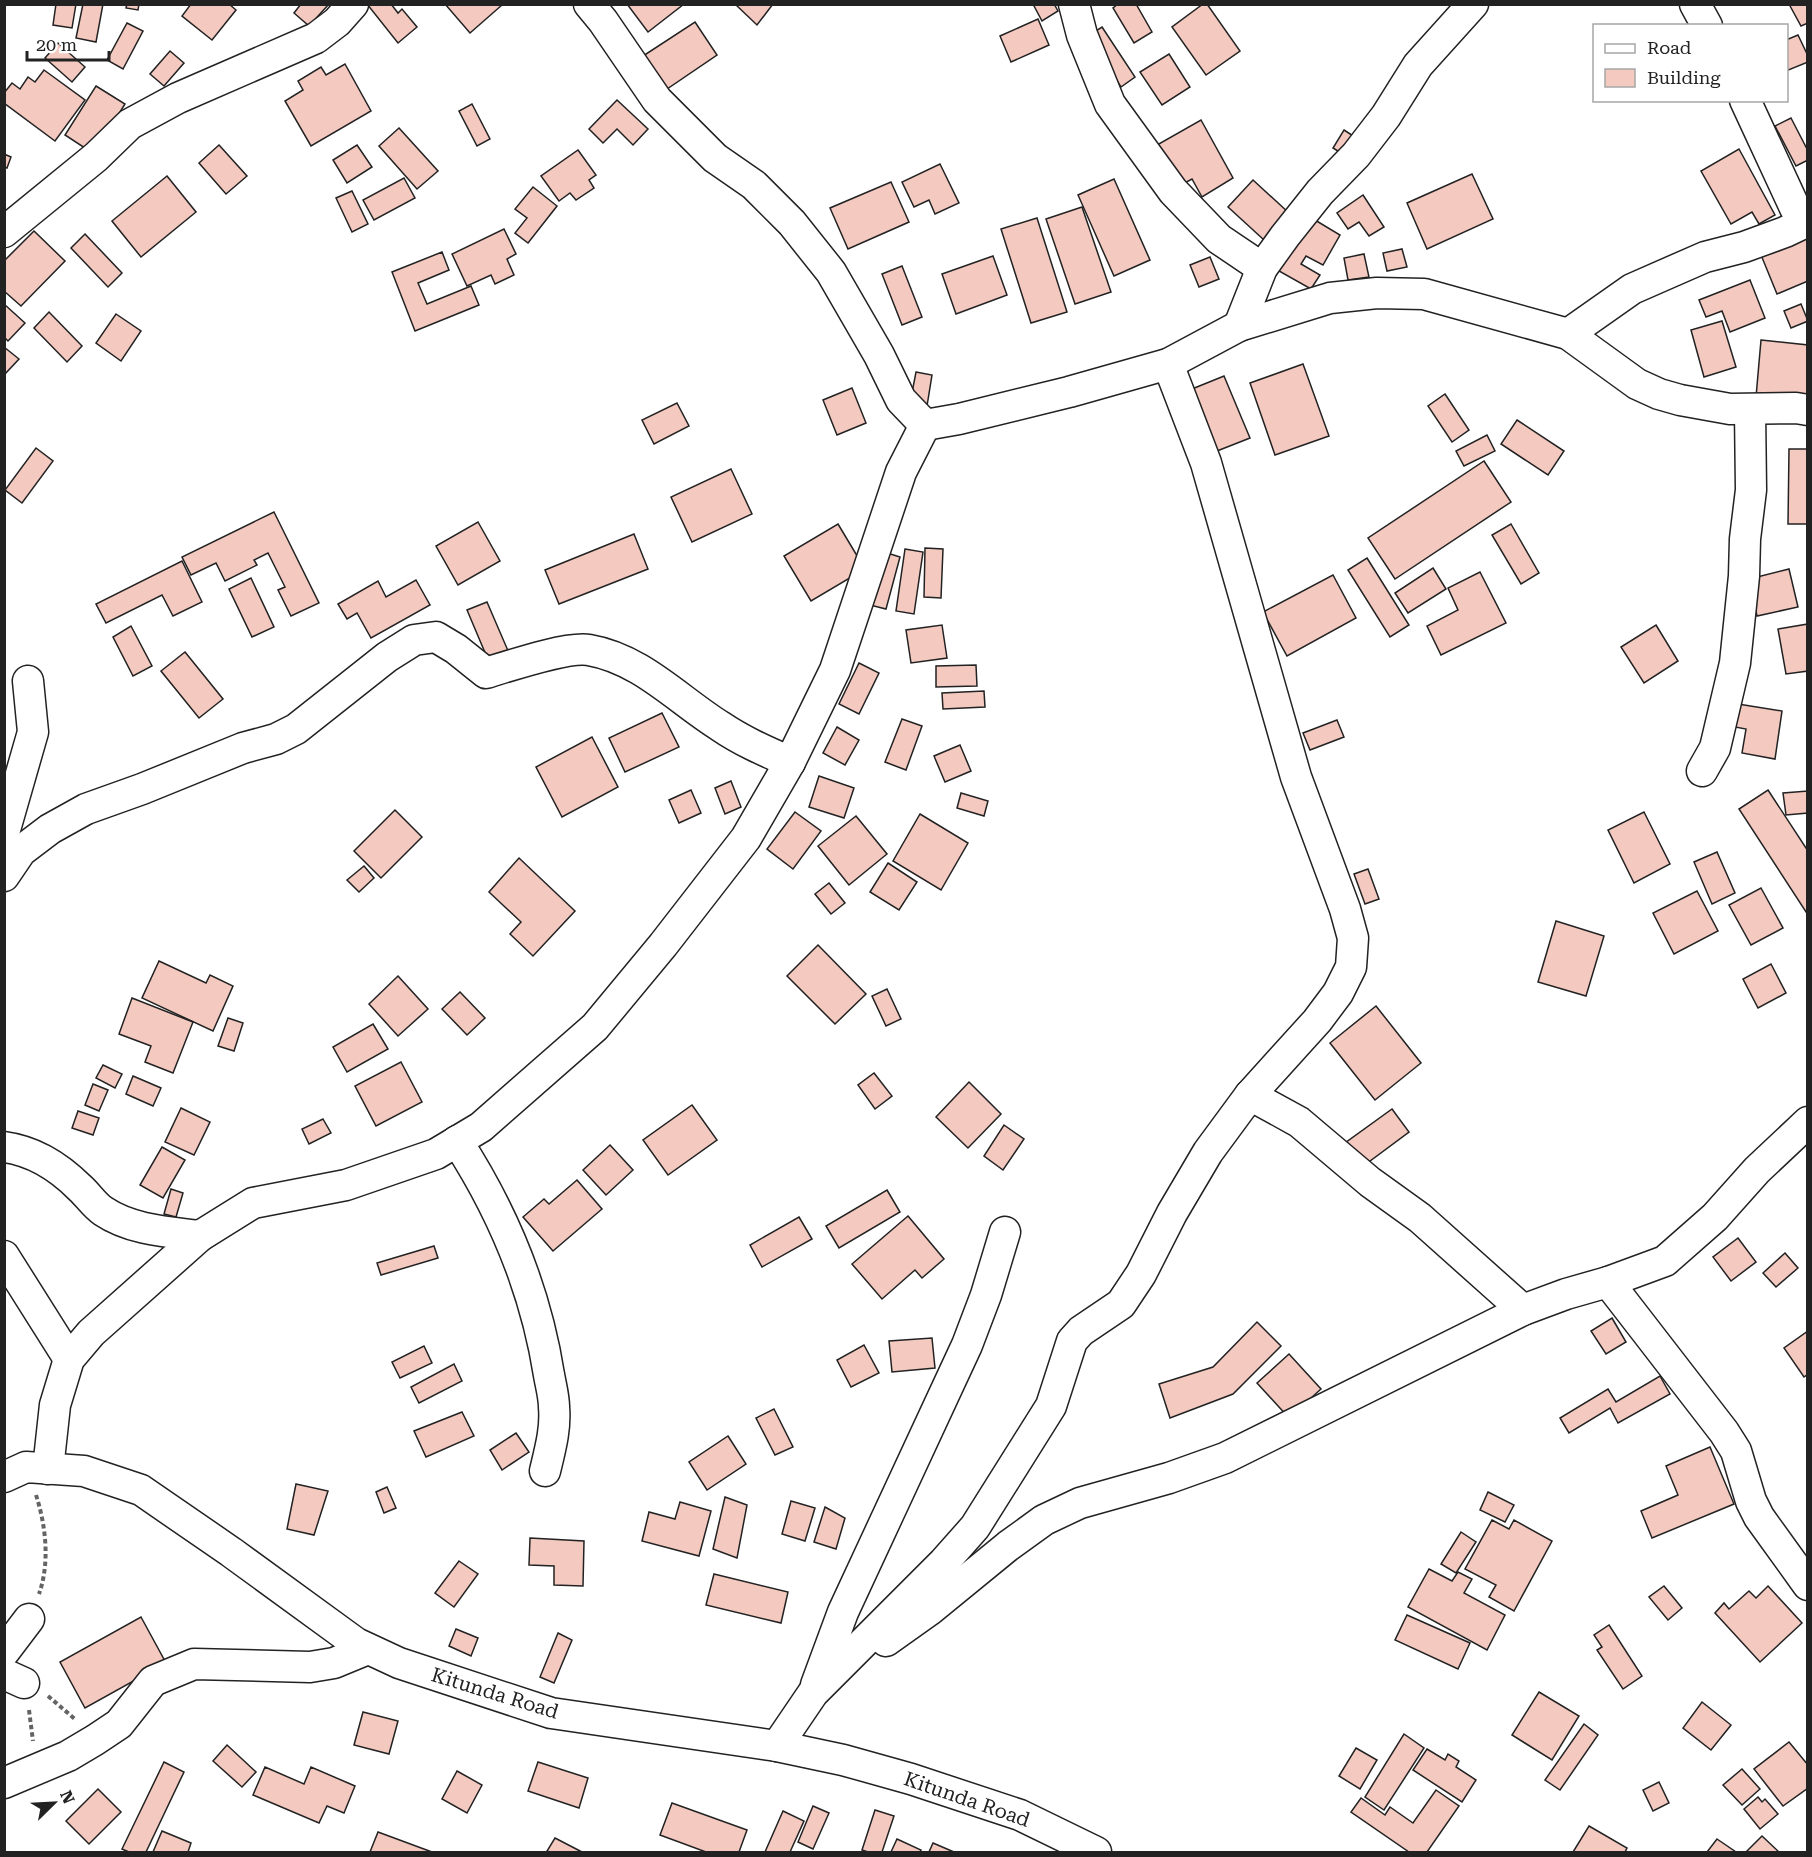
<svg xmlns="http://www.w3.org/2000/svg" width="1812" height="1857" viewBox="0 0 1812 1857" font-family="'Roboto Serif',serif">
<rect width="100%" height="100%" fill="#fff"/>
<g fill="#f3c9c0" stroke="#222" stroke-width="1.5">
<polygon points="56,4 76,4 72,28 53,25"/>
<polygon points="83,4 103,4 96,42 76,38"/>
<polygon points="127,4 139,4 138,10 126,8"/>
<polygon points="191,4 229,4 236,10 212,40 182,16"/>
<polygon points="301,4 329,4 309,26 294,13"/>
<polygon points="367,4 391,4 398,13 402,9 417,27 398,43"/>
<polygon points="445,4 502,4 502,5 470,33"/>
<polygon points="627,4 684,4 648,32"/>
<polygon points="735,4 773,4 757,25"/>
<polygon points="1033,4 1054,4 1058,11 1042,21"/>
<polygon points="1118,4 1136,4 1152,32 1134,43 1113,8"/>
<polygon points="1203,4 1207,4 1240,51 1206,75 1172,27"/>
<polygon points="1789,4 1808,4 1808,23 1801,26"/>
<polygon points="1038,19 1049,45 1011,62 1000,36"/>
<polygon points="695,22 717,55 667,89 643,56"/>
<polygon points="127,23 143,31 123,69 107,60"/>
<polygon points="1102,27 1135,77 1121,87 1088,36"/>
<polygon points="1798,35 1808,56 1808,62 1786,71 1786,40"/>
<polygon points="58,43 85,67 72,82 45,58"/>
<polygon points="170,51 184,63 164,86 150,74"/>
<polygon points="1169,54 1190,87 1162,105 1140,72"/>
<polygon points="345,64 371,111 311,146 285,101 303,90 298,81 321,67 326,75"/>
<polygon points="44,70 85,100 55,141 4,103 4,93 12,83 20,89 28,77 35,82"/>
<polygon points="96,86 125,104 94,154 65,135"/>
<polygon points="617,100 648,129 633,145 617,129 603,143 589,129"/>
<polygon points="472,104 490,139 477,146 459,111"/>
<polygon points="1791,118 1808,151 1808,160 1796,166 1775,126"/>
<polygon points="1201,120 1233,178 1202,197 1192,179 1181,185 1157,145"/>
<polygon points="399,128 438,171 417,189 379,146"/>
<polygon points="1344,130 1361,141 1341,153 1333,148"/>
<polygon points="219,145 247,176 226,194 199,163"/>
<polygon points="357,145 372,167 347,183 333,160"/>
<polygon points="1739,149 1775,215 1759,224 1752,212 1731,224 1701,171"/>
<polygon points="578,150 596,175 589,180 594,188 576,200 570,193 559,201 541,176"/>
<polygon points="4,154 11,157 7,168 4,167"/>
<polygon points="940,164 959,203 935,214 929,200 914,207 902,182"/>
<polygon points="1472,174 1493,219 1427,249 1407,203"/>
<polygon points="167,176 196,212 141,257 112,221"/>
<polygon points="404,178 415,198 374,220 363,200"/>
<polygon points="1114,179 1150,260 1114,276 1078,195"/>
<polygon points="1253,180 1289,213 1264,240 1228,207"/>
<polygon points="891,182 909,222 848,249 830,208"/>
<polygon points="533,187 557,206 528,243 515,233 527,218 515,209"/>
<polygon points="352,191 368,224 352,232 336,198"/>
<polygon points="1363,195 1384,227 1369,236 1359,222 1348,229 1337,213"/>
<polygon points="1082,207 1111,292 1075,304 1046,219"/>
<polygon points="1310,217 1340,235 1323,265 1306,256 1301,264 1320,275 1311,289 1279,271"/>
<polygon points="1037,218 1067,312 1031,323 1001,229"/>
<polygon points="504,229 516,254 507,259 514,275 495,284 491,275 467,286 452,254"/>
<polygon points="34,231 65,261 21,306 4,291 4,261"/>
<polygon points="85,234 122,273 108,287 71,248"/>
<polygon points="1808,236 1808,281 1777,294 1761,255"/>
<polygon points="1402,249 1407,267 1387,271 1383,253"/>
<polygon points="442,252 449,270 418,283 427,304 471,286 479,305 415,331 392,272"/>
<polygon points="1364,254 1369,277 1348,280 1344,258"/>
<polygon points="993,256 1007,295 956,314 942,274"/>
<polygon points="1210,257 1219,279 1199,287 1190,265"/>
<polygon points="902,266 922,317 902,325 882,274"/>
<polygon points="1750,280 1765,318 1730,332 1722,311 1706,317 1699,300"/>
<polygon points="4,304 25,323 8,341 4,337"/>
<polygon points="1801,304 1808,321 1791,328 1784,311"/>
<polygon points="49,312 82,346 67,362 34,328"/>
<polygon points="116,314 141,331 121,361 96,343"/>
<polygon points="1722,321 1736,367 1704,377 1691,330"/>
<polygon points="1761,340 1808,345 1808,402 1756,397"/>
<polygon points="4,347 19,359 4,375"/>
<polygon points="1303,364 1329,436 1275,455 1250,383"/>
<polygon points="916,372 932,375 927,406 910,403"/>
<polygon points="1224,376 1250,438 1217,451 1192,389"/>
<polygon points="852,388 866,423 837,435 823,400"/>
<polygon points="1445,394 1469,430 1452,442 1428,406"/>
<polygon points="677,403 689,426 654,444 642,420"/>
<polygon points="1517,420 1564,451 1548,475 1501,444"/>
<polygon points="1487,435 1495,451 1464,466 1456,451"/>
<polygon points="36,448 53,461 22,503 5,490"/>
<polygon points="1789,449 1808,449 1808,524 1788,524"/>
<polygon points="1484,461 1511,502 1395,579 1368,538"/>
<polygon points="731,469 752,514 692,542 671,497"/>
<polygon points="274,512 319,603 291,616 278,590 285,587 268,553 254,560 257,565 225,581 216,563 191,575 182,557"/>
<polygon points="478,522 500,561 458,585 436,546"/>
<polygon points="838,524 865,569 811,601 784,556"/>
<polygon points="1511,524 1539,573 1521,584 1492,535"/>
<polygon points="634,534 648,569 559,604 545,570"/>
<polygon points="925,548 943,549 941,598 924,597"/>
<polygon points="905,549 923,552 914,614 896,611"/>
<polygon points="884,552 900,557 886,609 870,605"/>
<polygon points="1367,558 1409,625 1390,637 1348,570"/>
<polygon points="182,561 202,602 173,616 162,595 106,623 96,604"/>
<polygon points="1433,568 1446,589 1408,613 1395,593"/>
<polygon points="1789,569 1798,607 1757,616 1749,579"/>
<polygon points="1480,572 1506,623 1441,655 1427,626 1458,610 1448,588"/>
<polygon points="1333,575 1356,618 1287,656 1263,612"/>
<polygon points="251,578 274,627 252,637 229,589"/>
<polygon points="416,580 430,605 371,638 357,613 347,619 338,604 378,581 386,597"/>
<polygon points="487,602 509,653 489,662 467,610"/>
<polygon points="1808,624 1808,671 1786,674 1778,629"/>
<polygon points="942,625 947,658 911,663 906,630"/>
<polygon points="1656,625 1678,661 1644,683 1621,647"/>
<polygon points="131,626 152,666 133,676 113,637"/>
<polygon points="185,652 223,699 199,718 161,671"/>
<polygon points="859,663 879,673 859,714 839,704"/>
<polygon points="976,665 977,686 936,687 936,666"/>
<polygon points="984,691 985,707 943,709 942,693"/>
<polygon points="1738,704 1782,711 1775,759 1742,753 1746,729 1735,727"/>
<polygon points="662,713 679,747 625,772 609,738"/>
<polygon points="902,719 922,726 906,770 885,762"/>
<polygon points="1337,720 1344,737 1310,750 1303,733"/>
<polygon points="837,727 859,740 845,765 823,753"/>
<polygon points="592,737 618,787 562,817 536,767"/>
<polygon points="960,745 971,771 945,782 934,756"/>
<polygon points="819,776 854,788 844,818 809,807"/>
<polygon points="731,781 741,807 725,814 715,788"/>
<polygon points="691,790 701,813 679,823 669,800"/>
<polygon points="1768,790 1808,851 1808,915 1739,809"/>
<polygon points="1808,791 1808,813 1786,815 1783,793"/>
<polygon points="961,793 988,801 984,816 957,808"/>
<polygon points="395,810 422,837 381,878 354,851"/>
<polygon points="795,812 821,831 793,869 767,849"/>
<polygon points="1644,812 1670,864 1634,883 1608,830"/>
<polygon points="920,814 968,843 941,890 893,861"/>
<polygon points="856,816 887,854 849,885 818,846"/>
<polygon points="1717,852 1735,893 1712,904 1694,862"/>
<polygon points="519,858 575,911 533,956 510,934 521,922 489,892"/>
<polygon points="888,863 917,882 899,910 870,892"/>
<polygon points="364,866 374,878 359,892 347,880"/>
<polygon points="1368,869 1379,899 1365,904 1354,874"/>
<polygon points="829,883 845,903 831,914 815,894"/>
<polygon points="1761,888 1783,928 1751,945 1729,905"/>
<polygon points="1697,891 1718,931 1674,954 1653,913"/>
<polygon points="1556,921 1604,936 1586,996 1538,982"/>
<polygon points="818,945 866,994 835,1024 787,976"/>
<polygon points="159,961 206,983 210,975 233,986 213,1031 142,998"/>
<polygon points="1771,964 1786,993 1758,1008 1743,979"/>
<polygon points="398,976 428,1009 398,1036 369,1004"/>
<polygon points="887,989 901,1019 886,1026 872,996"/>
<polygon points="460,992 485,1018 467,1035 442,1009"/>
<polygon points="132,998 193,1022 173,1073 145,1062 151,1046 119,1034"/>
<polygon points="1376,1006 1421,1063 1375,1100 1330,1043"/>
<polygon points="228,1018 243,1023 234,1051 218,1046"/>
<polygon points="373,1024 388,1049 347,1072 333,1047"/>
<polygon points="401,1062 422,1102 376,1126 355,1086"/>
<polygon points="103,1065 122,1074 115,1088 96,1078"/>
<polygon points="874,1073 892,1096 875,1109 858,1085"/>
<polygon points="133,1076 161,1088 153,1106 126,1094"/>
<polygon points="969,1082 1001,1114 968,1148 936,1117"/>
<polygon points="93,1084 108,1090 99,1111 85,1105"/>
<polygon points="692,1105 717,1140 668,1175 643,1140"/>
<polygon points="181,1108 210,1122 194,1155 165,1142"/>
<polygon points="1392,1109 1409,1132 1362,1167 1345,1143"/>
<polygon points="78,1111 99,1118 93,1135 72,1128"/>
<polygon points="323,1119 331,1133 309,1144 302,1129"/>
<polygon points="1004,1125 1024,1139 1003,1170 984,1156"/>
<polygon points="610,1145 633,1170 606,1195 583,1170"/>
<polygon points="162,1147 185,1160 163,1198 140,1185"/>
<polygon points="577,1180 602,1209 553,1251 523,1217 544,1199 549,1204"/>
<polygon points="171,1189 183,1193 176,1217 164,1214"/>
<polygon points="887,1190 900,1212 839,1248 826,1226"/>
<polygon points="908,1216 944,1259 922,1278 915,1270 882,1299 852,1264"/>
<polygon points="799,1217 812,1239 762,1267 750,1245"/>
<polygon points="1738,1238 1756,1262 1731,1281 1713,1257"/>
<polygon points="434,1246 438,1258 381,1275 377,1263"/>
<polygon points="1785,1253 1798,1268 1776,1287 1763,1273"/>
<polygon points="1612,1318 1626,1342 1606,1354 1591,1331"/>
<polygon points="1257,1322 1281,1346 1233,1394 1170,1418 1159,1384 1213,1367"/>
<polygon points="1808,1331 1808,1374 1804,1377 1784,1348"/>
<polygon points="932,1338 935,1368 892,1372 889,1341"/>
<polygon points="864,1345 879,1373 851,1387 837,1360"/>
<polygon points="424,1346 432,1363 400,1378 392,1362"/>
<polygon points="1289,1354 1321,1389 1289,1418 1257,1383"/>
<polygon points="454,1364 462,1381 419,1403 411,1387"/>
<polygon points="1660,1376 1670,1394 1618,1423 1610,1408 1569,1433 1560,1418 1608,1389 1616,1402"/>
<polygon points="774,1409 793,1447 775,1455 756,1418"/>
<polygon points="462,1412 474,1436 426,1457 414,1431"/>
<polygon points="516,1433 529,1452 502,1470 490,1450"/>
<polygon points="728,1436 746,1464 707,1490 689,1462"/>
<polygon points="1710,1447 1734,1504 1652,1538 1641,1511 1678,1495 1666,1466"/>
<polygon points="296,1484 328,1491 314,1535 287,1529"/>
<polygon points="387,1487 396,1508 384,1513 376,1492"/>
<polygon points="1488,1492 1514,1505 1505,1522 1480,1510"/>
<polygon points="725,1497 747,1505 737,1558 713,1549"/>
<polygon points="791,1501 815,1508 805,1541 782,1534"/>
<polygon points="680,1502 711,1511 699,1556 642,1541 649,1512 675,1519"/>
<polygon points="825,1507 845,1518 836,1549 814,1542"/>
<polygon points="1492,1520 1509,1529 1514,1520 1552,1541 1514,1611 1489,1597 1496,1585 1465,1569"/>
<polygon points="1461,1532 1476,1542 1456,1573 1441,1564"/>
<polygon points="530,1538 584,1541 583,1586 554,1585 554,1566 529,1565"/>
<polygon points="459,1561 478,1574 454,1607 435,1593"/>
<polygon points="1429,1569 1452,1581 1458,1572 1472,1579 1464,1593 1505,1615 1487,1650 1408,1607"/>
<polygon points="714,1574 788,1592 781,1623 706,1605"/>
<polygon points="1664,1586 1682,1608 1668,1620 1649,1597"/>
<polygon points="1768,1586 1802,1623 1760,1662 1715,1613 1724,1603 1729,1609 1749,1591 1756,1598"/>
<polygon points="1407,1615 1470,1643 1458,1669 1395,1640"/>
<polygon points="141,1617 166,1663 85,1708 60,1662"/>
<polygon points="1609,1625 1642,1676 1623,1689 1597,1650 1602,1647 1594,1635"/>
<polygon points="456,1629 478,1638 471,1656 449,1646"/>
<polygon points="558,1633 572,1640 554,1683 540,1677"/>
<polygon points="1539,1692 1579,1716 1552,1760 1512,1735"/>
<polygon points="1702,1702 1731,1725 1711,1750 1683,1728"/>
<polygon points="363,1712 398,1721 389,1754 354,1745"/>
<polygon points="1584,1724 1598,1735 1560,1790 1545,1780"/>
<polygon points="1404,1734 1424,1748 1384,1810 1365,1797"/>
<polygon points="1789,1742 1808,1765 1808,1788 1783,1806 1754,1769"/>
<polygon points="227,1745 256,1772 242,1787 213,1761"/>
<polygon points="1356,1748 1377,1760 1360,1789 1339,1776"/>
<polygon points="1427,1749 1445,1760 1448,1754 1459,1761 1456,1767 1476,1780 1462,1802 1413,1770"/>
<polygon points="164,1762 184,1772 146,1852 129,1852 122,1849"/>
<polygon points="538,1762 588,1778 579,1808 528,1791"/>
<polygon points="265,1767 304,1784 311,1767 355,1786 344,1813 327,1806 319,1823 253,1795"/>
<polygon points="1742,1769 1760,1789 1742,1805 1723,1785"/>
<polygon points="457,1771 482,1785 467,1813 442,1799"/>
<polygon points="1659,1782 1669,1803 1653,1811 1643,1790"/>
<polygon points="98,1789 121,1812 89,1844 66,1821"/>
<polygon points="1436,1790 1459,1806 1427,1852 1409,1852 1351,1812 1361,1798 1385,1815 1390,1807 1413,1823"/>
<polygon points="1758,1797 1762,1802 1765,1799 1778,1814 1760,1829 1744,1809"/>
<polygon points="672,1803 747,1830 739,1852 706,1852 660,1835"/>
<polygon points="813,1806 829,1813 813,1849 798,1842"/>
<polygon points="875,1810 894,1816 882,1852 868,1852 862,1850"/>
<polygon points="783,1811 804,1821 790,1852 765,1852"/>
<polygon points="1589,1826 1627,1848 1625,1852 1573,1852"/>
<polygon points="162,1831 191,1843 188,1852 153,1852"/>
<polygon points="378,1832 432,1852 370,1852"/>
<polygon points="1762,1836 1779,1852 1746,1852"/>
<polygon points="555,1838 582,1852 550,1852 547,1851"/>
<polygon points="897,1839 921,1850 920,1852 891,1852"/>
<polygon points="1717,1839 1736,1852 1707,1852"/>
<polygon points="933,1843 954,1852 929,1852"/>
</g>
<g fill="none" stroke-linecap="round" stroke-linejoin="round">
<defs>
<g id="minor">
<polyline points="589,4 603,21 657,100 715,158 754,185 792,223 831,272 879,355 901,400 925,425 959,419 1069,392 1168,364 1239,326 1330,298 1377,293 1424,294 1568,334 1637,384 1659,394 1680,400 1730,409 1796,408 1808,410"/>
<polyline points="1074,4 1082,35 1110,104 1173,191 1219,239 1262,268"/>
<polyline points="1695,4 1707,26"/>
<polyline points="1745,100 1795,208 1807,222"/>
<polyline points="4,232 96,157 130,124 178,98 316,38 337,22 353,4"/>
<polyline points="1239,326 1262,268 1285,236 1320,192 1356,155 1386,116 1418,65 1473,4"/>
<polyline points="1568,334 1632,289 1705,257 1744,247 1785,232 1808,221"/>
<polyline points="1702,771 1715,748 1735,663 1744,576 1745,539 1751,490 1750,410"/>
<polyline points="4,833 33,732 28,681"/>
<path d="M4,876L21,851L50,829L86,809L142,789L243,748L276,739L296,729L387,657L414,640L436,637L456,649L486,673C509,666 568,646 589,650C641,659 677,699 720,726C742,741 765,751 790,762"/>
<polyline points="1250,1095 1299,1122 1370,1182 1420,1218 1523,1310"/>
<path d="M457,1141C503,1212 536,1292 549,1375C551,1386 554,1397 554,1407C556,1429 550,1450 545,1471"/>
<path d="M4,1147C34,1151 59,1167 80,1188C88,1195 94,1205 103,1211C131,1230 168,1232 200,1236"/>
<polyline points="4,1256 69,1359"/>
<polyline points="1608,1282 1665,1261 1715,1217 1757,1170 1808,1122"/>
<polyline points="48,1469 55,1405 69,1359 91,1333 200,1236 253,1203 346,1185 436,1154 481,1127 595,1027 663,945 746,838 790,762 835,670 901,472 925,425"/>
<polyline points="4,1477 26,1467 84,1471 141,1490 231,1552 356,1643 399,1663 551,1713 777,1746 843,1760 911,1779 1020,1815 1096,1852"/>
<polyline points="886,1641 931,1609 1008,1546 1044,1520 1080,1503 1169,1478 1225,1458 1523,1310 1566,1294 1608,1282 1724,1432 1736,1451 1751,1501 1759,1517 1808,1585"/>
<polyline points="4,1652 29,1619"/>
<polyline points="4,1674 24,1683"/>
<polyline points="816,1685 843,1612 967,1345 986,1295 1005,1232"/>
<polyline points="777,1746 813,1693 944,1562 975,1527 1051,1406 1072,1341 1081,1331 1121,1304 1141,1274 1172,1213 1208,1152 1250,1095 1317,1021 1338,993 1351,967 1353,938 1345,909 1296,777 1206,463 1168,364"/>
<polyline points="4,1783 68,1756 95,1740 119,1724 153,1681 194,1664 310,1667 334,1663 368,1649"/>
</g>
</defs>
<use href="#minor" stroke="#222" stroke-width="33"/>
<g stroke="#646464" stroke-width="4" stroke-dasharray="4.5 3" stroke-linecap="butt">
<path d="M36,1495C46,1526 50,1563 39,1594"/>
<polyline points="48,1696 76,1720"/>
<polyline points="29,1710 33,1741"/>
</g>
<use href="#minor" stroke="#fff" stroke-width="30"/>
</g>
<g text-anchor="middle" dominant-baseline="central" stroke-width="4.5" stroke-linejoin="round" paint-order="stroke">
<g font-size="20" fill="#222" stroke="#fff">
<text transform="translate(495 1693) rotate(17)">Kitunda Road</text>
<text transform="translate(967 1799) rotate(19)">Kitunda Road</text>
</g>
</g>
<rect width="1812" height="1857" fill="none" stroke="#222222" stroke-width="12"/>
<rect x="1593" y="24" width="195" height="78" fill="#ffffff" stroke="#a7a7a7" stroke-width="1.5"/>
<rect x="1605" y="44" width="30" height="9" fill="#ffffff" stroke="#a7a7a7" stroke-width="1.5"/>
<text x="1647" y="54" font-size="18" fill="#222222">Road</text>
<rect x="1605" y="69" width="30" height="18" fill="#f3c9c0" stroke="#a7a7a7" stroke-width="1.5"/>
<text x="1647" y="84" font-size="18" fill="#222222">Building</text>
<g transform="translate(54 1803) rotate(66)" stroke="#ffffff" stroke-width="4.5" paint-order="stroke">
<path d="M0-4.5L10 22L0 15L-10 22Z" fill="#222222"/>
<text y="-9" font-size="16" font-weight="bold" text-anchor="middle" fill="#222222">N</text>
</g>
<path d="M27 51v9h82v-9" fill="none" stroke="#222222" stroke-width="3"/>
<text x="36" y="51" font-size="18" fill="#222222" stroke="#ffffff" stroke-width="4.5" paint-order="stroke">20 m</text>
</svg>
